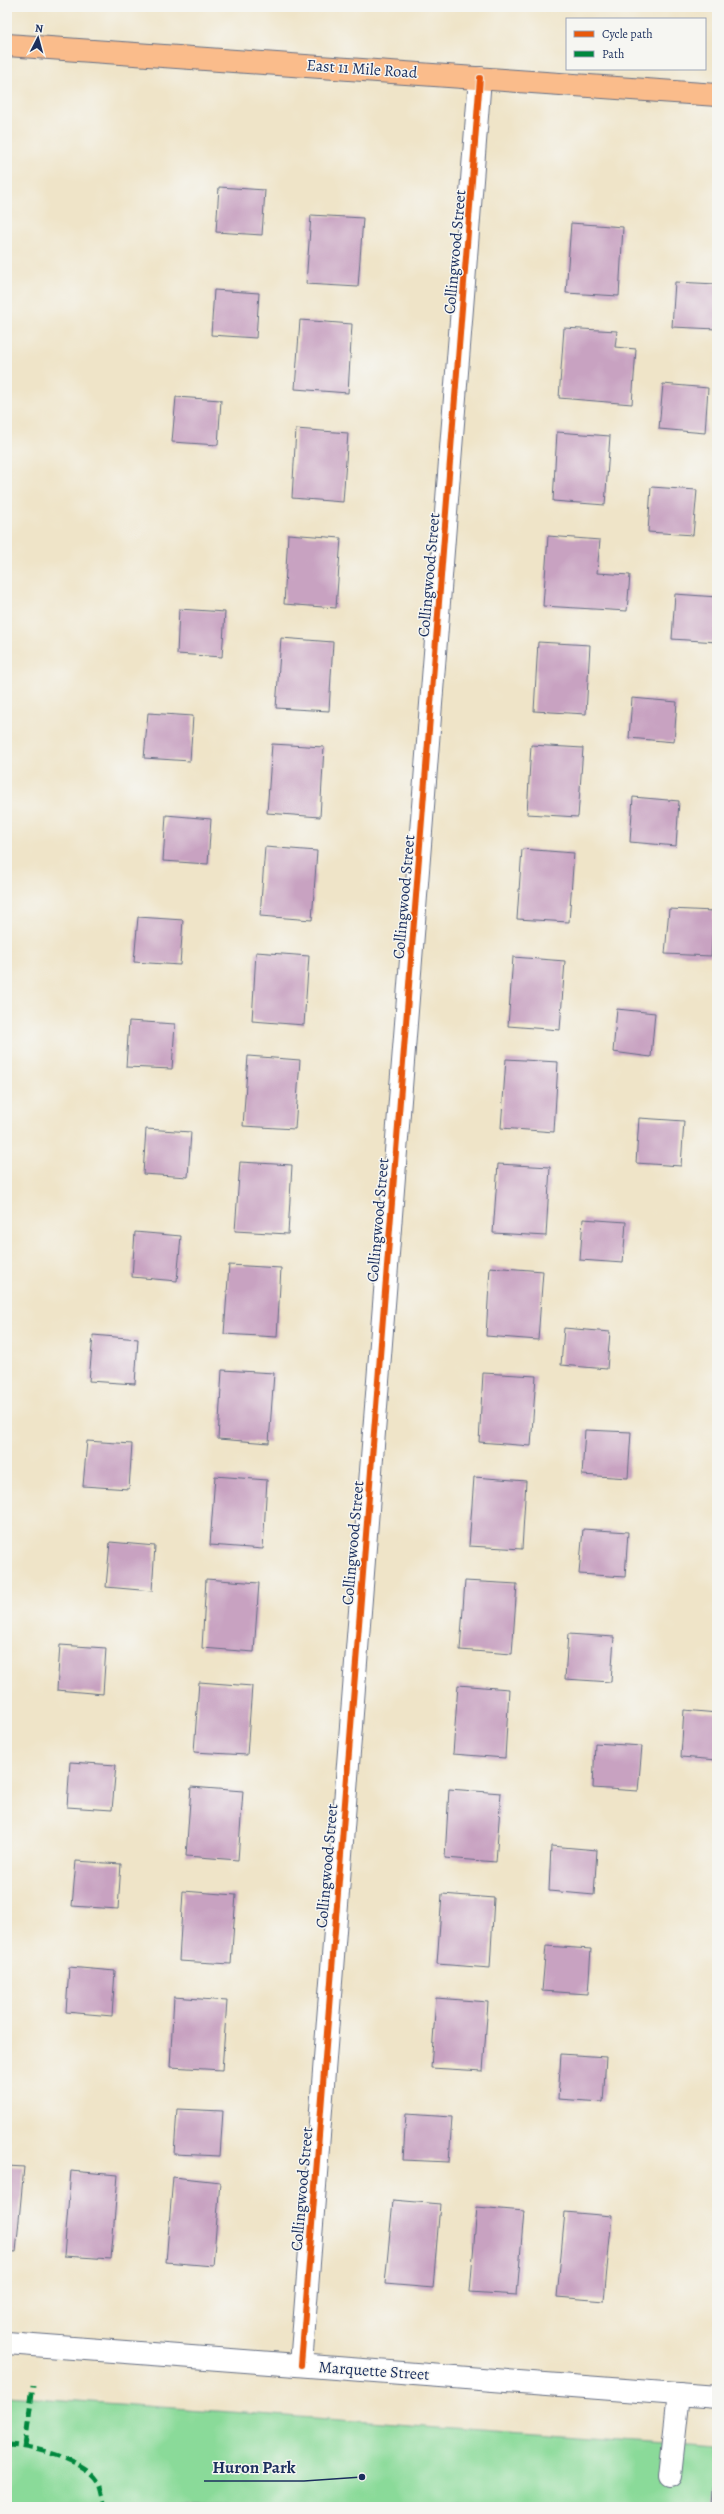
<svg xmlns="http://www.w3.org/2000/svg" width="724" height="2514" viewBox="0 0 724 2514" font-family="Alegreya,serif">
<rect width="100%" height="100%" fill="#f6f6f2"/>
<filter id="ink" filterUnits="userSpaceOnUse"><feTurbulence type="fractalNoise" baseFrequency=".025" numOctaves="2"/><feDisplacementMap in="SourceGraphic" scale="8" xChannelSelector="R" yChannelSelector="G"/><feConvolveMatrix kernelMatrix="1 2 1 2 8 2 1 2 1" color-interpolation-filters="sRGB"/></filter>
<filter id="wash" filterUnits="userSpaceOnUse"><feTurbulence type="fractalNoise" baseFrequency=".012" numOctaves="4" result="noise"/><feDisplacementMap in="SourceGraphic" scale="16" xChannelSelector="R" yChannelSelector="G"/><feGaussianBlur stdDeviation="0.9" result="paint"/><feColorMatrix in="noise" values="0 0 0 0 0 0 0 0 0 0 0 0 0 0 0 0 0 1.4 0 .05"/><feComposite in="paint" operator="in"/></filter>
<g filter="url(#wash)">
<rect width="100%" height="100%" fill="#efe4c8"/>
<polygon fill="#8ada99" stroke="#52847c" points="7,2396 717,2447 717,2507 7,2507"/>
<g id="blocks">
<g fill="#c8a2c1">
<polygon points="219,187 265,190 262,235 216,232"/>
<polygon points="311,215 363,218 358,287 306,284"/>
<polygon points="571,223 623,227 619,296 566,293"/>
<polygon points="675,282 717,284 717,329 672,327"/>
<polygon points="214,290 259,293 256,338 211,335"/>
<polygon points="300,320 352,324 348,393 295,389"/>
<polygon points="564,328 617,331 615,347 636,349 632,404 559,398"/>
<polygon points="663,384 708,388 705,433 659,429"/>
<polygon points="176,397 221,400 218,445 172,442"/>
<polygon points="296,429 348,433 343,502 292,498"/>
<polygon points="557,432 610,436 605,505 553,501"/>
<polygon points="651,487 697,490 693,535 648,532"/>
<polygon points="288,534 341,538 336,608 284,604"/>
<polygon points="548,536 600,540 597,573 630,575 627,611 543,606"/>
<polygon points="675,594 717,597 717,642 672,639"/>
<polygon points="179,609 225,612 222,657 177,654"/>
<polygon points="281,638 333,642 329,711 276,708"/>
<polygon points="538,642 590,645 586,714 534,711"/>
<polygon points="632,698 677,702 674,742 629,738"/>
<polygon points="148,713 193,716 190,761 144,758"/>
<polygon points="272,744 324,747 320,817 267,813"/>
<polygon points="531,745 583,748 578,817 527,814"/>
<polygon points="633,797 679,801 676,846 630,842"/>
<polygon points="166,815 211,819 208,864 163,861"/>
<polygon points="265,847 317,851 312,920 260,916"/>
<polygon points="522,849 574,853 569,922 517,919"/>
<polygon points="669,909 714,911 711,956 665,954"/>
<polygon points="138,917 183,920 180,965 134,962"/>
<polygon points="256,952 309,956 304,1025 252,1021"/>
<polygon points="513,957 565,961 560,1030 508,1026"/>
<polygon points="617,1009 655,1013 651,1057 613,1052"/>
<polygon points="129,1021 175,1024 172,1069 126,1067"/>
<polygon points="248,1056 300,1060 295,1129 243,1126"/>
<polygon points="506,1059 558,1062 554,1132 501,1128"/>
<polygon points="639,1118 684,1121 681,1166 636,1163"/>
<polygon points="146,1129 191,1132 188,1177 143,1174"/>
<polygon points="240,1162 292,1165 288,1234 235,1231"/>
<polygon points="498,1164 550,1167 546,1236 493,1233"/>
<polygon points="583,1219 626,1222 623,1263 580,1260"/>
<polygon points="135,1232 181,1236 177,1281 132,1277"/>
<polygon points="229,1265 281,1268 277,1337 224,1334"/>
<polygon points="490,1267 543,1271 538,1340 486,1336"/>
<polygon points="564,1328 610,1332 607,1369 561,1365"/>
<polygon points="93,1335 138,1339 135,1384 89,1381"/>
<polygon points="222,1370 274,1373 269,1443 218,1439"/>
<polygon points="483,1373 536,1376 531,1446 479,1442"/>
<polygon points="585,1430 631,1432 628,1478 582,1475"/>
<polygon points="87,1441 132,1444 129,1489 83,1486"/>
<polygon points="215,1476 267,1480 263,1549 210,1545"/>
<polygon points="474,1477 526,1481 522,1549 469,1546"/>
<polygon points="583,1529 628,1532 625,1577 579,1574"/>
<polygon points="110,1542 155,1546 152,1591 106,1587"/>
<polygon points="206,1579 259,1583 254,1652 202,1648"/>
<polygon points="465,1581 517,1584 512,1654 460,1650"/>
<polygon points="568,1634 614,1637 611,1682 565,1679"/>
<polygon points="60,1645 106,1648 103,1694 57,1690"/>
<polygon points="199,1682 252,1686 247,1755 194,1752"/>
<polygon points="458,1685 509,1689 505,1758 453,1754"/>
<polygon points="684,1710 717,1713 717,1760 681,1757"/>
<polygon points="595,1743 642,1746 638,1791 593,1788"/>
<polygon points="70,1762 116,1765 112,1810 67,1807"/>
<polygon points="191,1787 243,1791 238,1860 186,1856"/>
<polygon points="449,1789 501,1793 496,1862 445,1858"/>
<polygon points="551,1846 597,1850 594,1895 549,1891"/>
<polygon points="76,1861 121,1864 118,1909 72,1906"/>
<polygon points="183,1891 236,1895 231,1964 179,1961"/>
<polygon points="442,1894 494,1898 490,1968 437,1964"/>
<polygon points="546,1946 591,1949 588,1994 542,1991"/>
<polygon points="69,1967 115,1971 112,2016 66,2012"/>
<polygon points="174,1997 227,2001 222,2070 170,2067"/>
<polygon points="436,1998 488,2002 483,2071 431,2068"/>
<polygon points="561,2054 606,2057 603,2102 558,2099"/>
<polygon points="177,2109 223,2111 220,2156 174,2154"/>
<polygon points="406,2114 452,2117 449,2162 403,2160"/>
<polygon points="7,2166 24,2167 16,2252 7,2251"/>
<polygon points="71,2171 118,2175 111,2259 64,2256"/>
<polygon points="173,2177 220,2182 213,2266 166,2262"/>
<polygon points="393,2200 440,2204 433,2288 385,2284"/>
<polygon points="477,2207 524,2211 517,2295 470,2292"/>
<polygon points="565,2212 612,2216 604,2301 557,2297"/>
<polygon points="714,2478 717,2478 717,2507 712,2507"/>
</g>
</g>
</g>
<g filter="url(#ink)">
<use href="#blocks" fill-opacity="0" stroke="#656e83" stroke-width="1"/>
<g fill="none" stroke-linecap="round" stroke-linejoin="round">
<defs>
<g id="minor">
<polyline points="7,2343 717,2397"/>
<polyline points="301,2365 480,78"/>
<polyline points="670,2476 679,2394"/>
</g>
<polyline id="major" points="7,45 717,95"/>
</defs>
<use href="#minor" stroke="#656e83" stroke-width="24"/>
<use href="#major" stroke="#656e83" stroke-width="24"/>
<use href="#minor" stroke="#fff" stroke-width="22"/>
<use href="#major" stroke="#fabc8b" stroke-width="22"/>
<g stroke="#00873e" stroke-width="5" stroke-dasharray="10 5" stroke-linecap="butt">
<path d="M7,2445C32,2446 86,2459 99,2483C102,2490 103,2500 105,2507"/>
<polyline points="25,2446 33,2385"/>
</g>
<defs>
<polyline id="cycleway" points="301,2365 480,78"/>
</defs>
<use href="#cycleway" stroke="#f6f6f2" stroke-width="8"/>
<use href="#cycleway" stroke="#e8590c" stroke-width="6"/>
</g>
</g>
<g text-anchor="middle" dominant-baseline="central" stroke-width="3" stroke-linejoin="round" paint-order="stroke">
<g font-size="16" fill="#1b2f5e" stroke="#f6f6f2">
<text transform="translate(362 69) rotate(4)">East 11 Mile Road</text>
<text transform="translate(455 252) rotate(-85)">Collingwood Street</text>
<text transform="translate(429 575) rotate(-85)">Collingwood Street</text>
<text transform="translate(404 897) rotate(-85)">Collingwood Street</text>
<text transform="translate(378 1220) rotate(-85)">Collingwood Street</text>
<text transform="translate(353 1543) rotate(-85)">Collingwood Street</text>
<text transform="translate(327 1866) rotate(-85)">Collingwood Street</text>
<text transform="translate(302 2189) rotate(-85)">Collingwood Street</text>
<text transform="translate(374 2371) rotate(4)">Marquette Street</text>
</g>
</g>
<path fill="none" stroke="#1b2f5e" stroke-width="1.5" d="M362 2477L304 2481H204"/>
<circle fill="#1b2f5e" stroke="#f6f6f2" stroke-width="1.5" cx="362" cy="2477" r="4"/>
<g font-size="17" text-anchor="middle" font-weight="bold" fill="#1b2f5e" stroke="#f6f6f2" stroke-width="3" stroke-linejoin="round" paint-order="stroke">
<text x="254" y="2473">Huron Park</text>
</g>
<rect width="724" height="2514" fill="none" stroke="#f6f6f2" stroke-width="24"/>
<rect x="566" y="18" width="140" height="52" fill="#f6f6f2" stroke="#9ea6b7"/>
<rect x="574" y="31" width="20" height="6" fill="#e8590c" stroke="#9ea6b7"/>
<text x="602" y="38" font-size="12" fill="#1b2f5e">Cycle path</text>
<rect x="574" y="51" width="20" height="6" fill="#00873e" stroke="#9ea6b7"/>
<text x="602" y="58" font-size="12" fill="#1b2f5e">Path</text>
<g transform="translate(38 38) rotate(6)" stroke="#f6f6f2" stroke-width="3" paint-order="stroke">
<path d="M0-3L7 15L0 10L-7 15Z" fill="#1b2f5e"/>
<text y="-6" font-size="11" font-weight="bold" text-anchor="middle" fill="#1b2f5e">N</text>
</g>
</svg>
